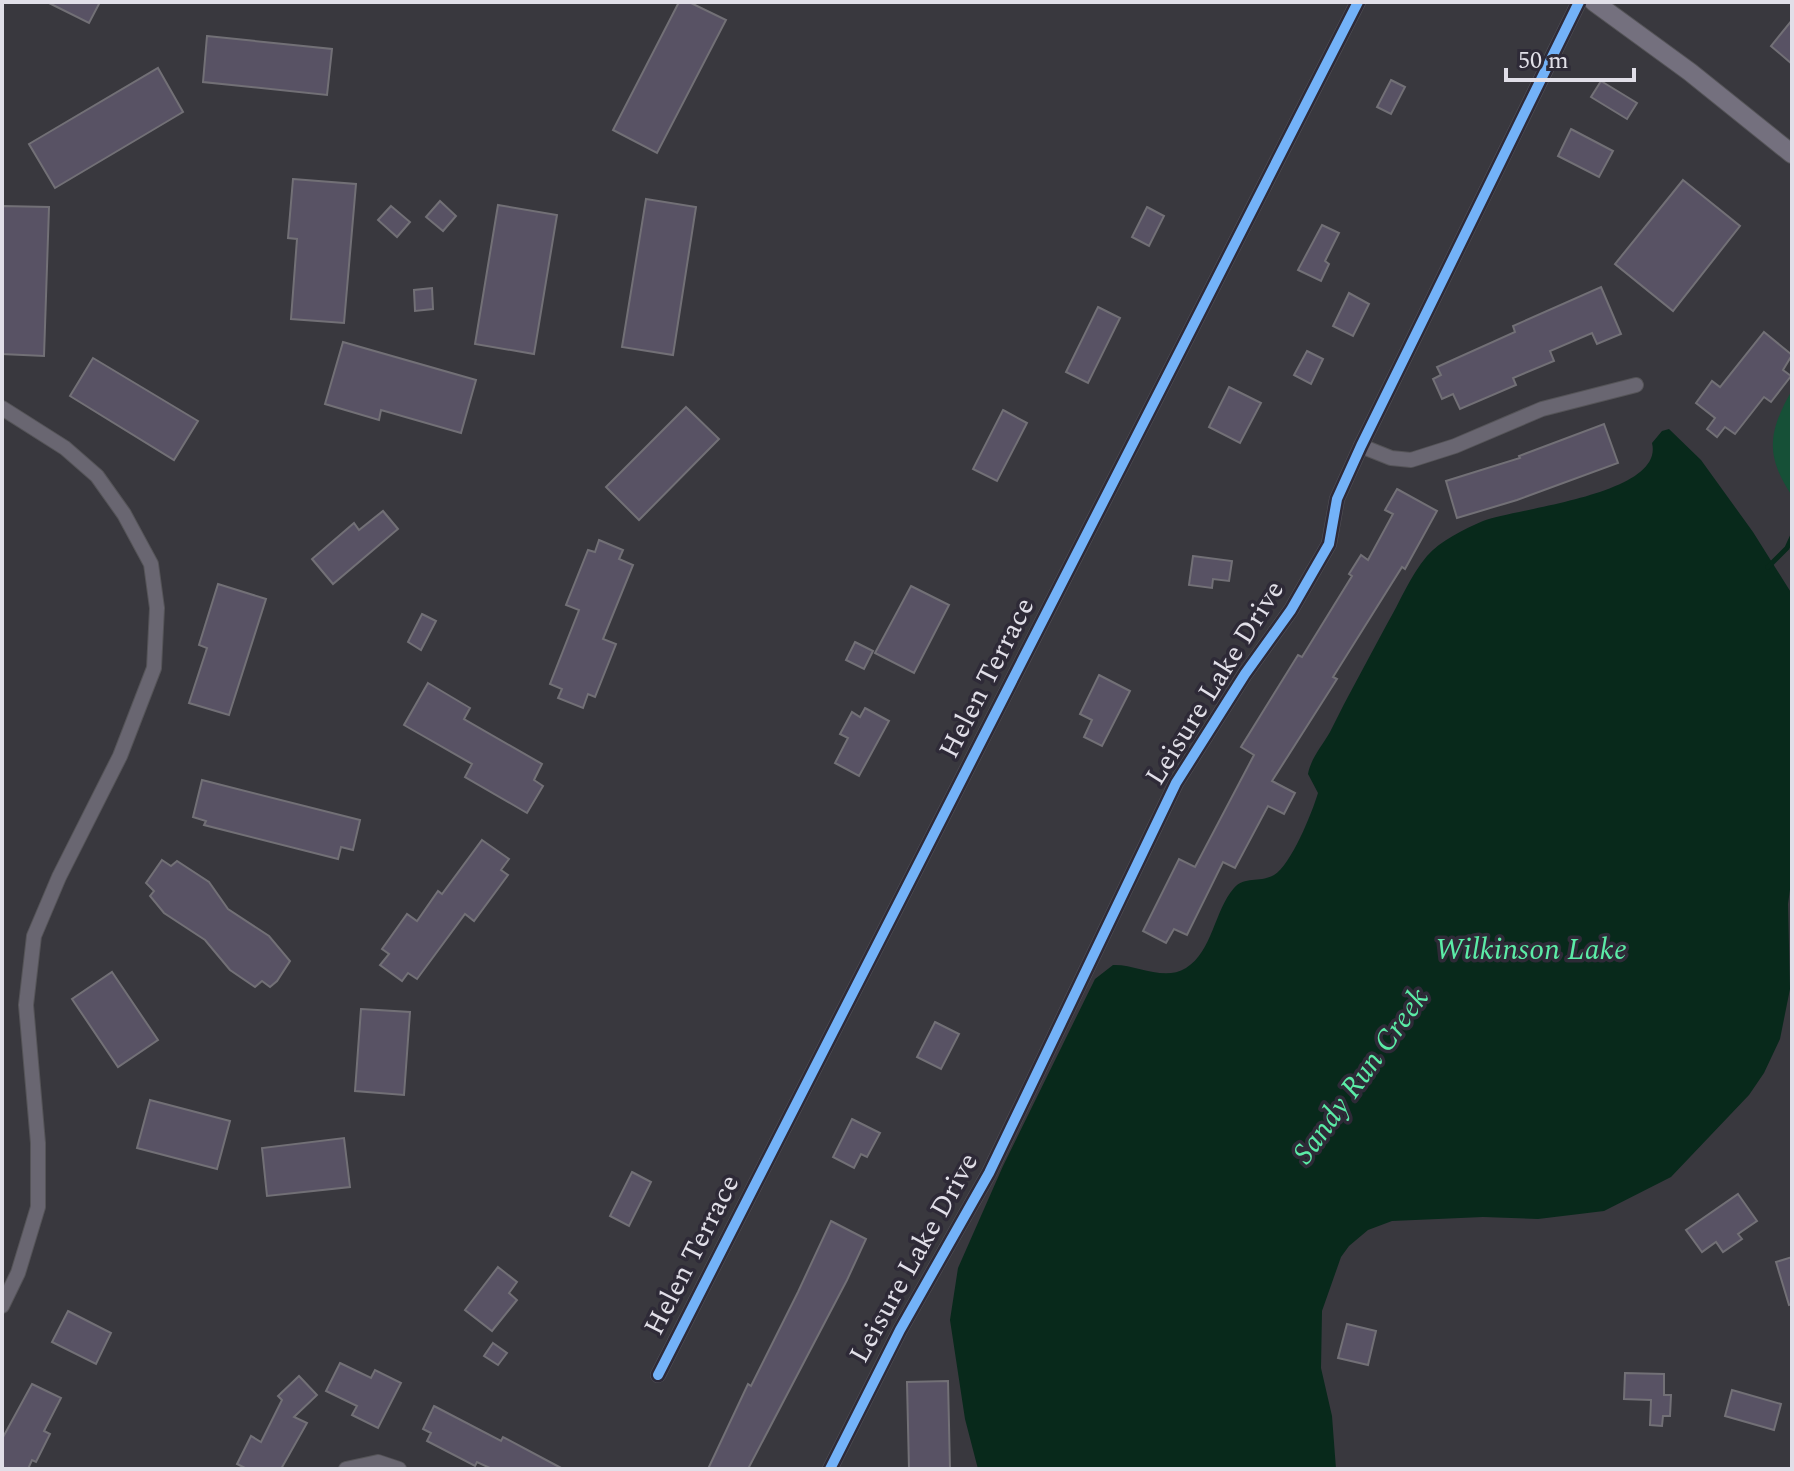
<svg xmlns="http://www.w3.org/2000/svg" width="1794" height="1471" viewBox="0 0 1794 1471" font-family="Spectral,serif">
<rect width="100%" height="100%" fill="#39383e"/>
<path fill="#165037" d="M1792,390V496C1764,454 1769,431 1792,390Z"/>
<path fill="#08291b" d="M1669,429L1701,460L1753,532L1792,594V875L1788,904L1790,989L1780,1039L1764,1073L1749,1095L1671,1177L1604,1211L1538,1219L1483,1217L1392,1221L1368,1230L1349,1246L1341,1257L1322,1311L1321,1368L1332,1416L1336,1469H978L965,1419L950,1320L958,1268L1003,1166L1095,979L1113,965C1137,964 1163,982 1186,968C1213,951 1214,911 1234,888C1245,876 1261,883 1274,875C1291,865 1312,813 1318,793L1308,774C1311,758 1322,746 1330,732C1348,695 1368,660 1387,624C1400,602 1410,576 1427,556C1440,541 1464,529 1483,521C1517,508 1665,495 1652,443L1662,431Z"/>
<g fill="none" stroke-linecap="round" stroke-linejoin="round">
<polyline stroke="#08291b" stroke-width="5" points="1768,567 1787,548 1792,537"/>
</g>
<g fill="#585264" stroke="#727076" stroke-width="2">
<polygon points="47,2 100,2 89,23"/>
<polygon points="679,2 689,2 726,20 657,153 613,130"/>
<polygon points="1792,20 1792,64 1771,46"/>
<polygon points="207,36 332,49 327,95 203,82"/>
<polygon points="158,68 183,112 55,188 29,144"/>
<polygon points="1391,80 1405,87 1391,114 1377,107"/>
<polygon points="1601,81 1637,103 1627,119 1591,97"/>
<polygon points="1571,129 1613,151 1599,177 1558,156"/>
<polygon points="293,179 356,184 344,323 291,319 297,239 288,238"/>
<polygon points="1683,180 1740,226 1673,311 1615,264"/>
<polygon points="646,199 696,207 673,355 622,347"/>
<polygon points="440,201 456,216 443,231 426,217"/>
<polygon points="498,205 557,215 534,354 475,344"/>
<polygon points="2,206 49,207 44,356 2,354"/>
<polygon points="391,206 410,222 397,237 378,220"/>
<polygon points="1147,207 1164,216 1149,246 1132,237"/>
<polygon points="1322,225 1339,233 1325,261 1329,264 1321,281 1298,270"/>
<polygon points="1601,287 1621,334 1597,344 1592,333 1550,351 1554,361 1513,378 1516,385 1460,409 1453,394 1442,399 1433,379 1441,375 1437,367 1515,332 1513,326"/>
<polygon points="432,288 433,309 415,311 414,290"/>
<polygon points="1349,293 1369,304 1353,336 1333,326"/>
<polygon points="1098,307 1120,318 1088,383 1066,372"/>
<polygon points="1764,332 1792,355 1783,370 1791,376 1771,402 1764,397 1735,434 1725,427 1717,437 1707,429 1715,418 1696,403 1712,381 1720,387"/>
<polygon points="343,342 476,380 461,433 381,410 379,420 325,404"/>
<polygon points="1307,351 1323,359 1311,384 1294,375"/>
<polygon points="93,358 198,421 174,460 70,396"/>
<polygon points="1229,387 1261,403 1240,443 1209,427"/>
<polygon points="686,407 719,439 639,520 606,487"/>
<polygon points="1003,410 1027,423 997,481 973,469"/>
<polygon points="1604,424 1618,463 1517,500 1457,518 1446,481 1520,458 1519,456"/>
<polygon points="1397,489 1437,511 1405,569 1402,567 1333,677 1337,679 1272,781 1295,793 1284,814 1268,806 1235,868 1223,862 1187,935 1174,929 1166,943 1143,931 1179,859 1195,867 1254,755 1241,747 1298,655 1302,657 1352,576 1349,574 1361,555 1368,560 1393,514 1385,510"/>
<polygon points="383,511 398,529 333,584 312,559 354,523 359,530"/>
<polygon points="599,540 623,550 619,559 633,565 603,639 616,644 595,697 588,694 583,708 558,698 562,689 550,684 579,610 566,605 588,550 595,552"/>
<polygon points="1193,556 1232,561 1229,581 1213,579 1212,588 1189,585"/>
<polygon points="218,584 266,599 229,715 189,703 207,648 199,645"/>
<polygon points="911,586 949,605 914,673 875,653"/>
<polygon points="422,614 436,621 421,650 408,642"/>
<polygon points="855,642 873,651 864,669 846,660"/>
<polygon points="1099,675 1130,691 1102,746 1084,737 1092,720 1080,714"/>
<polygon points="428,683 470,708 464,719 542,764 534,780 543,786 527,813 465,777 472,764 404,725"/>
<polygon points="865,708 889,721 859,776 835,763 848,738 840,734 852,712 860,717"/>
<polygon points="202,780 360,820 353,850 341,847 338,859 204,825 206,821 193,817"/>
<polygon points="482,840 509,859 501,870 508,875 474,921 465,914 417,979 408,973 402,981 380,965 389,954 382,949 407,914 417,921 438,891 442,894"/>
<polygon points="162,860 171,866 177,861 209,882 228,909 269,936 290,961 277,981 270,987 262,981 255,987 230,970 205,940 164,913 150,896 154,891 146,883"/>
<polygon points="112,972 158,1040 118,1067 72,999"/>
<polygon points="361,1009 410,1012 404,1095 355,1091"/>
<polygon points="935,1022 959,1034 941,1069 917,1057"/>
<polygon points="150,1100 230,1121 217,1169 137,1148"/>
<polygon points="852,1119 880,1133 867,1157 861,1154 854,1168 833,1157"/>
<polygon points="344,1138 350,1187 267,1196 262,1148"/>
<polygon points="632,1172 651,1182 629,1226 610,1216"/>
<polygon points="1738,1194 1757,1221 1738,1234 1742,1239 1723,1252 1716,1242 1702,1252 1686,1230"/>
<polygon points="831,1221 866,1239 847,1280 748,1469 708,1469 748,1384 751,1386 798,1292"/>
<polygon points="1792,1257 1792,1304 1789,1305 1776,1262"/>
<polygon points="498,1267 517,1282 509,1293 517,1300 492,1331 465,1310"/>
<polygon points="68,1311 111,1333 96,1364 52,1342"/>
<polygon points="1347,1324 1376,1331 1368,1365 1338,1358"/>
<polygon points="493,1343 507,1353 498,1365 484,1356"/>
<polygon points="340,1363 371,1378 375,1370 401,1383 378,1428 352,1415 357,1406 326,1391"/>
<polygon points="1625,1373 1664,1374 1664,1395 1671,1395 1670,1416 1663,1416 1662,1426 1650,1425 1651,1400 1624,1399"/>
<polygon points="299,1376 317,1395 294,1417 307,1423 281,1469 247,1469 237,1464 251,1436 261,1442 282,1400 278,1396"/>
<polygon points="948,1381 950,1469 909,1469 907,1382"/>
<polygon points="32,1384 61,1398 44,1431 50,1434 36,1462 32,1460 28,1469 2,1469 2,1439"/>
<polygon points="1732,1390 1781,1404 1774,1430 1725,1416"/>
<polygon points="434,1406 501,1441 503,1437 563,1469 492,1469 477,1462 475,1466 427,1441 431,1433 423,1429"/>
</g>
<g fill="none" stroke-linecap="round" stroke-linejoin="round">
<defs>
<g id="minor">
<polyline points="2,408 65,448 97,476 124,514 151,564 157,608 154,668 120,756 59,877 34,936 26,1005 38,1143 38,1207 18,1273 2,1306"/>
<polyline points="1361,446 1391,458 1411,460 1455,446 1542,409 1636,385"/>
<polyline points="658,1375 1358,2"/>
<polyline points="346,1469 378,1462 399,1469"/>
<polyline points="830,1469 900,1330 989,1173 1176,783 1245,674 1291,610 1329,544 1337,499 1361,446 1579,2"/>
</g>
<polyline id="secondary" points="1594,2 1690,72 1792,154"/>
</defs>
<use href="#minor" stroke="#555458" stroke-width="16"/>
<use href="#secondary" stroke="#555458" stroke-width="20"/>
<use href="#minor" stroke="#696671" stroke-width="14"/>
<use href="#secondary" stroke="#74707e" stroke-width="18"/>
<defs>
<g id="cycleway">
<polyline points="658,1375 1358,2"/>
<polyline points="830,1469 900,1330 989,1173 1176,783 1245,674 1291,610 1329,544 1337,499 1361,446 1579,2"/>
</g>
</defs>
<use href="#cycleway" stroke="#2e2a37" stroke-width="15"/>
<use href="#cycleway" stroke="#73b2f8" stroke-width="10"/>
</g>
<g text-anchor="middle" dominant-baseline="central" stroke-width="7" stroke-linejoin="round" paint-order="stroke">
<g font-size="28" fill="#e1dfe8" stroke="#2e2a37">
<text transform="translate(987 678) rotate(-63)">Helen Terrace</text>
<text transform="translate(1215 683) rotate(-58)">Leisure Lake Drive</text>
<text transform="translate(692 1255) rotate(-63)">Helen Terrace</text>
<text transform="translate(914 1258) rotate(-61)">Leisure Lake Drive</text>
</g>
<g font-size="30" font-style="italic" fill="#5beca7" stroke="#2e2a37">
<text x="1531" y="950">Wilkinson Lake</text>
<text transform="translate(1361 1076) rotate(-54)">Sandy Run Creek</text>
</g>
</g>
<rect width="1794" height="1471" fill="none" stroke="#e1dfe8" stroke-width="8"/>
<path d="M1506 68v12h128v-12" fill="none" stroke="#e1dfe8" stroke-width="4"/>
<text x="1518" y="68" font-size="24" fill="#e1dfe8" stroke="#2e2a37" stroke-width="6" paint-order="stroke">50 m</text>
</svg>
